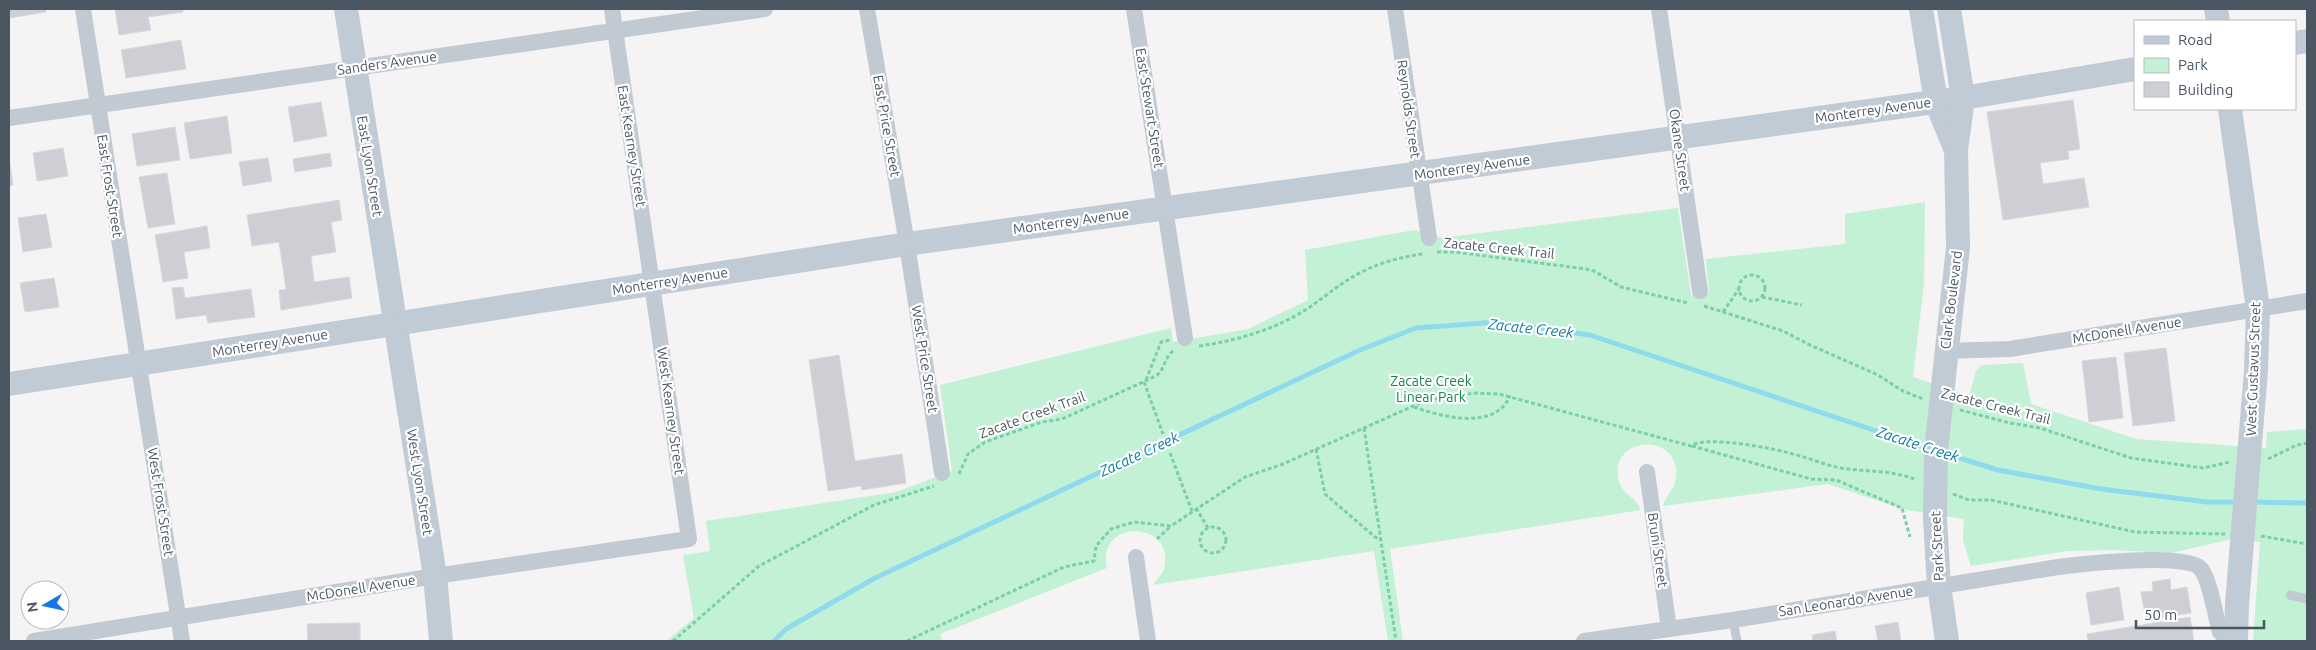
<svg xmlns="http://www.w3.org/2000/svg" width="2316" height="650" viewBox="0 0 2316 650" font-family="Ubuntu,sans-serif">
<rect width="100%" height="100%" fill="#f5f3f3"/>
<path fill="#c3f1d5" d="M1925,202L1924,283L1913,377L1969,396L1976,371L1982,365L2023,363L2031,404L2136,439L2266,448L2267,432L2307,429V641H2253L2260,542L2228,540L2171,553L2114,550L2068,551L1971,566L1963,540L1964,519L1906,510L1828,484L1663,506C1666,496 1675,488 1676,478C1682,433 1612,434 1618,477C1620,494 1636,496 1641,510L1390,549L1403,641H1388L1374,551L1153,585C1156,579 1162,576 1164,569C1177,520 1095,518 1107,568L940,634L942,641H666L694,618L683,555L710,551L706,521L896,492L952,471L940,385L1171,328L1173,342L1248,329L1308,300L1305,250L1414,230L1442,238L1678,208L1691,295L1709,292L1706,259L1845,244V214Z"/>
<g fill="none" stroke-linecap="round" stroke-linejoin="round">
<g stroke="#90daee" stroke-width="5">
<polyline points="1943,453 1998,470 2101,489 2207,502 2239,502"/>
<polyline points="2250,502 2307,503"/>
<polyline points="774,641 786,629 875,578 1360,350 1416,328 1497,322 1590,335 1930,449"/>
</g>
</g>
<g fill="#cdcfd5" stroke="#d7d9de">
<polygon points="9,9 46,9 46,12 9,18"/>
<polygon points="115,9 183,9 183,12 148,17 151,30 119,35"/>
<polygon points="181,40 186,69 126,78 121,50"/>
<polygon points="2073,100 2080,149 2068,151 2069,159 2040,163 2043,184 2084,178 2089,207 2003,220 1987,112"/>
<polygon points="321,102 327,136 294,142 288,107"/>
<polygon points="227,116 232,153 190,159 184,123"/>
<polygon points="175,127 180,160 137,166 132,134"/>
<polygon points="63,148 68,176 37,181 33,153"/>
<polygon points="330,153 332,166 295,172 293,159"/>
<polygon points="9,157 13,185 9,186"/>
<polygon points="268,158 272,181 243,186 239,162"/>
<polygon points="167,173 175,224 148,228 139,177"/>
<polygon points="339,200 342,220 331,222 336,252 311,256 314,282 349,277 352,298 281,310 279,290 286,289 279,242 252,246 247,215"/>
<polygon points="46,214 52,247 23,252 18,218"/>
<polygon points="207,226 210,248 184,252 188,278 163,282 155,235"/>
<polygon points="54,278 59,307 25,312 20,283"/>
<polygon points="183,287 185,298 251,289 255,317 208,323 206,315 176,319 172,288"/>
<polygon points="2166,348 2175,421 2133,426 2124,353"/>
<polygon points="839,355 855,461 902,454 906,483 862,490 861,486 828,491 809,360"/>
<polygon points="2116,357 2123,418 2089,422 2082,361"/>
<polygon points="2170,579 2171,590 2187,587 2191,613 2146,620 2141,592 2153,591 2152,582"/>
<polygon points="2119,587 2124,620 2091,625 2086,593"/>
<polygon points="2190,617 2194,641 2088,641 2087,634"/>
<polygon points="1898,622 1901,641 1878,641 1875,626"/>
<polygon points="360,623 360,641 308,641 307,624"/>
<polygon points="1835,631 1837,641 1813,641 1812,635"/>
</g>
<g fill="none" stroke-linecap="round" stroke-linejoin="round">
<g stroke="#7ad0a6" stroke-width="3" stroke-dasharray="4 2.5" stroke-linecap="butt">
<polyline points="1437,252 1455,252 1586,269 1594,271 1621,287 1688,303"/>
<circle cx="1752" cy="288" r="13"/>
<polyline points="1762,297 1802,305"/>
<polyline points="1704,306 1783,331 1810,345 1878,375 1903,391 1923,399"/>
<polyline points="1723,312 1739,289"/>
<path d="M1199,346C1234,341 1266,332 1297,315C1317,304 1332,289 1351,278C1371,265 1399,257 1423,254"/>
<polyline points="1146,380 1161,342 1170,340"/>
<polyline points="1144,382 1163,434"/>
<path d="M1414,407C1442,417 1495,431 1510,396"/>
<polyline points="1960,410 2010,423 2040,428 2131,458 2203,468 2230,462"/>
<polyline points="1364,428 1396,641"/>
<polyline points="1692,446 1811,479 1836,480 1902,508 1910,537"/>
<polyline points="1316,449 1325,494 1375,537 1381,540"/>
<polyline points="1170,453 1192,511"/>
<polyline points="2268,459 2297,445 2307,443"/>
<path d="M959,474L968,454L985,442L1042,422L1062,419L1156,376C1166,369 1164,355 1175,350"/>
<polyline points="1953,494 1969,500 1991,500 2135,532 2225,534"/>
<polyline points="1196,508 1208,528"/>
<circle cx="1213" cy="540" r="13"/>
<polyline points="2261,536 2307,544"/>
<polyline points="1157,539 1171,526"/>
<polyline points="673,641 759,566 874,505 934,486"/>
<path d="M907,641L1064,567L1094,561L1096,546L1111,529L1134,522L1171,526L1245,477L1283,464L1427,400L1475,393L1499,394L1691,446C1703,435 1772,448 1789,453C1807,457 1824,465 1841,468C1867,472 1893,470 1917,480"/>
</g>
<g stroke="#c1cad2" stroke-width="9">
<polyline points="2290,595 2307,599"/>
<polyline points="1733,620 1737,641"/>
</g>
<g stroke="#c1cad2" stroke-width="16">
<polyline points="83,9 182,641"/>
<polyline points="867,9 907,244 942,473"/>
<polyline points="1134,9 1185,338"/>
<polyline points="1395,9 1429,238"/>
<polyline points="1659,9 1700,291"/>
<polyline points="9,118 765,9"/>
<polyline points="1945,351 2010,349 2307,301"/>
<polyline points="1647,472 1669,629"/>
<polyline points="1136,557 1148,641"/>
<polyline points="34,641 435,576 689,539 612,9"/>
<path d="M1584,641L1733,620L2058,567C2081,564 2188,552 2201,569C2211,583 2215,615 2220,632L2225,637L2236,640"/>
</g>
<g stroke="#c1cbd6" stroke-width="24">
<polyline points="346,9 435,576 441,641"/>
<polyline points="1921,9 1936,102 1955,148"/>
<polyline points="2216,9 2218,21"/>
<polyline points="2295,43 2307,41"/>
<polyline points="2230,109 2258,309 2256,370 2237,604 2236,641"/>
<polyline points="9,384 907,244 1963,98 2135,69"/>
<polyline points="1947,641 1939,586 1935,519 1936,451 1958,247 1956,150 1963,98 1949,9"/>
</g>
</g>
<g text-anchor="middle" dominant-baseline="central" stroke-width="4.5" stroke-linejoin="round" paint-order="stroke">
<g font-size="14" fill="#4a5661" stroke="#fff">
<text transform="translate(387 63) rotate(-8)">Sanders Avenue</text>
<text transform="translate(1150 108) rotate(81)">East Stewart Street</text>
<text transform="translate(1409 109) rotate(82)">Reynolds Street</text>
<text transform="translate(1873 110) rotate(-8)">Monterrey Avenue</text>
<text transform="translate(887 126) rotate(80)">East Price Street</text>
<text transform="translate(632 146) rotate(81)">East Kearney Street</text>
<text transform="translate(1680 150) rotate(82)">Okane Street</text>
<text transform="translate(370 166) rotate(81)">East Lyon Street</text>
<text transform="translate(1472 167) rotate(-8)">Monterrey Avenue</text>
<text transform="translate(110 186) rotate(81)">East Frost Street</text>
<text transform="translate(1071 221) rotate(-8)">Monterrey Avenue</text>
<text transform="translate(1499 248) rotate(6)">Zacate Creek Trail</text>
<text transform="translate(670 281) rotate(-9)">Monterrey Avenue</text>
<text transform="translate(1951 300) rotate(-83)">Clark Boulevard</text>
<text transform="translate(2127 330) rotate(-9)">McDonell Avenue</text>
<text transform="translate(270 343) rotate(-9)">Monterrey Avenue</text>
<text transform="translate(925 359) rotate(81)">West Price Street</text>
<text transform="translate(2253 369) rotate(-88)">West Gustavus Street</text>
<text transform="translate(1996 406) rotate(14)">Zacate Creek Trail</text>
<text transform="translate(671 411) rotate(82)">West Kearney Street</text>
<text transform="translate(1032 415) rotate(-20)">Zacate Creek Trail</text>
<text transform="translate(420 482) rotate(81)">West Lyon Street</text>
<text transform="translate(161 502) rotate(81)">West Frost Street</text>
<text transform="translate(1937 546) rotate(-93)">Park Street</text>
<text transform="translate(1658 550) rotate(82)">Bruni Street</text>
<text transform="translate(361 588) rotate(-9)">McDonell Avenue</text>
<text transform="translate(1846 601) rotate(-9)">San Leonardo Avenue</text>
</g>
<g font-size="14" fill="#17864f" stroke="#fff">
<text x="1431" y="381">Zacate Creek<tspan x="1431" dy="16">Linear Park</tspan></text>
</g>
<g font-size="15" font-style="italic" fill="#0c7c9b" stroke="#fff">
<text transform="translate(1531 328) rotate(6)">Zacate Creek</text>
<text transform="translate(1918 444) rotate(18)">Zacate Creek</text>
<text transform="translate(1139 454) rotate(-25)">Zacate Creek</text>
</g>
</g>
<rect width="2316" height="650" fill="none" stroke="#4a5661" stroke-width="20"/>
<rect x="2134" y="20" width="162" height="90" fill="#ffffff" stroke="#b7bbc0"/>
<rect x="2144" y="36" width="25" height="8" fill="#c1cbd6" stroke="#b7bbc0"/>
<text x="2178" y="45" font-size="15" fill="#4a5661">Road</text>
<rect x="2144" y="58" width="25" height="15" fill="#c3f1d5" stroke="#b7bbc0"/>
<text x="2178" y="70" font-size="15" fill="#4a5661">Park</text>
<rect x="2144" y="82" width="25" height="15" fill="#cdcfd5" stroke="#b7bbc0"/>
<text x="2178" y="95" font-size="15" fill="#4a5661">Building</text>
<g transform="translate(45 605) rotate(261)"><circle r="24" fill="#ffffff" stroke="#b7bbc0"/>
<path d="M0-4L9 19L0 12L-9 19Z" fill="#1a73e8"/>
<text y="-8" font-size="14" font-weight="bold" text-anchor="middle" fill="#4a5661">N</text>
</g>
<path d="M2136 620v8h128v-8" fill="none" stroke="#4a5661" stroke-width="2.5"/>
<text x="2144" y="620" font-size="15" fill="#4a5661" stroke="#ffffff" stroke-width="4" paint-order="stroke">50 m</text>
</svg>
